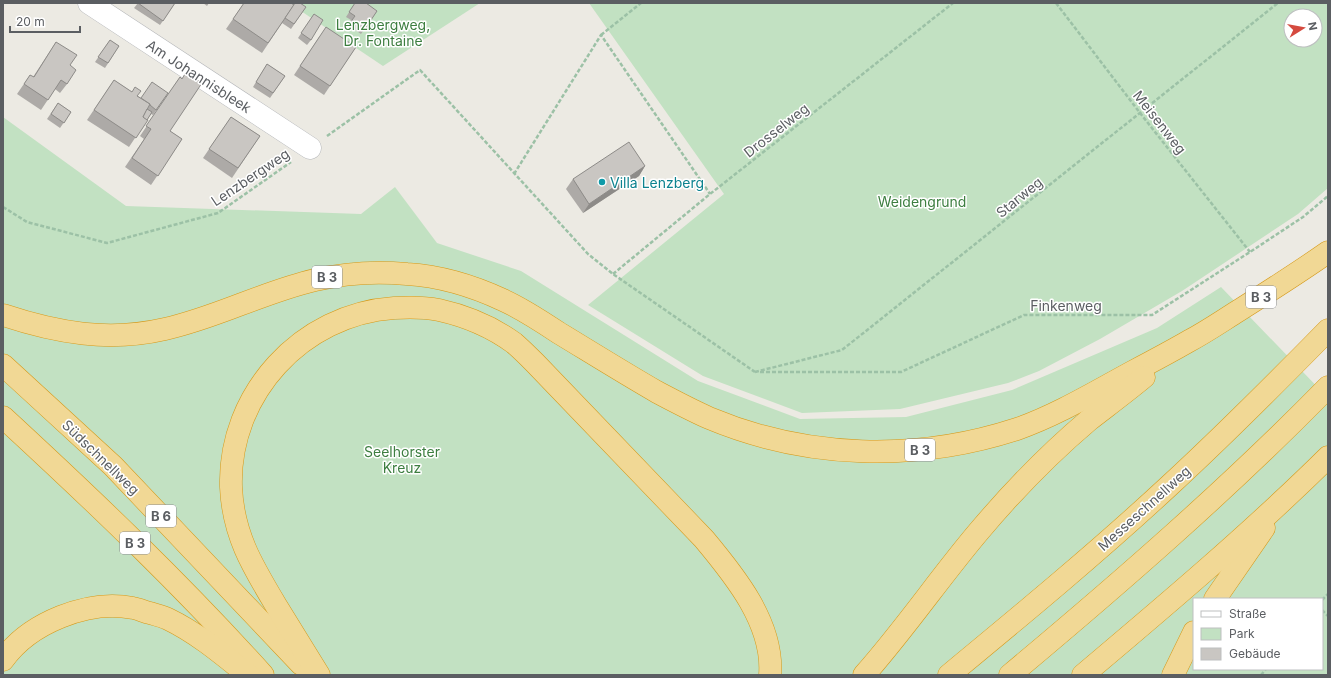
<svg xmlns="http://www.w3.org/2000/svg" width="1331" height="678" viewBox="0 0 1331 678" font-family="Inter,sans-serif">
<rect width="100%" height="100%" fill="#eceae3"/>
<g fill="#c2e1c2" fill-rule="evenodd">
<polygon points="289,3 480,3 383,66"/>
<path d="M589,3H1328V188L1298,214L1182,291L1100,339L1039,371L1008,383L900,409L802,413L703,376L588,305L724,194ZM1291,16H1315V40H1291Z"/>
<path d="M3,117L126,206L361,214L395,187L437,243L521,271L698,381L800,419L906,417L1012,390L1157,328L1221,287L1328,398V675H3ZM1194,599H1322V669H1194Z"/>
</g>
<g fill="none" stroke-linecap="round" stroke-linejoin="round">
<defs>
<polyline id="minor" points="89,3 310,148"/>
<g id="highway">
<path d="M3,315C57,333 109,342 165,329C216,318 263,292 315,280C345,273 376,271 407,274C440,276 473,286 503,300C523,309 541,321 559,333C592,353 624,373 657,392C674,401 691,410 709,418C807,459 916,462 1017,429C1057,415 1095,392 1132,372C1151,362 1170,352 1189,341C1206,332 1222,321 1238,311C1268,292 1298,273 1328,252"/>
<polyline points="3,365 113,466 301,664"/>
<path d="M3,417C93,500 181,584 263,675"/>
<polyline points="1215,599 1264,528"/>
<path d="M3,660C29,623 88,599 133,608C139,609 145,612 150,613C156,615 162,616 168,619C197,633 222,654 248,675"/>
<path d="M319,675C305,652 291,630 277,607C253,567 233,535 231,487C228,394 302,314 394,308C409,307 424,307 439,310C466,316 492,327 514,343C521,349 528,356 535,363L704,539C735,576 774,624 770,675"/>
<path d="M864,675C905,629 940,577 980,530C1013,491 1050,453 1089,420C1107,406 1126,392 1144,377"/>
<path d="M949,675C1024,613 1099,551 1170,485C1224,435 1276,383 1328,330"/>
<path d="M1010,675C1120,583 1228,489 1328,387"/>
<path d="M1083,675C1166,605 1250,534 1328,457"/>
<polyline points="1173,675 1194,632"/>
</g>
</defs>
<use href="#minor" stroke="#b3b5b8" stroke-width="23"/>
<use href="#highway" stroke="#d59919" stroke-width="23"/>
<g stroke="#9cc1a6" stroke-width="2.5" stroke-dasharray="4 2" stroke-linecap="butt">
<polyline points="1056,3 1140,113 1250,252"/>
<polyline points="601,35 641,3"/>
<polyline points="327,136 420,70 588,254 613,274 755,372"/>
<polyline points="514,174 601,35 710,194"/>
<polyline points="3,207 27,222 107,243 218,213 291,162"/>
<polyline points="613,274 710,194 953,3"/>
<polyline points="755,372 842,350 1278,3"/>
<polyline points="760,372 901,372 1024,315 1152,315 1250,252 1303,217 1328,196"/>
<polyline points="1322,600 1328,594"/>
<polyline points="1322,610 1328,616"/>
<polyline points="1261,675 1266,669"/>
</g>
<use href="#minor" stroke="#fff" stroke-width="22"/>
<use href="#highway" stroke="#f1d895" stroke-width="22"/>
</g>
<g fill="#adaaa7">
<polygon points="138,3 175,3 160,25 134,8"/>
<polygon points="203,3 209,3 207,6"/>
<polygon points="244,3 294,5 306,7 291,29 282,23 262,53 226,29"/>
<polygon points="355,3 377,11 361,34 348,25 351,20 346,17"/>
<polygon points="314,14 311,40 307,45 298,38"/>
<polygon points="319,37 356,47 324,95 294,75"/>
<polygon points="110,40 119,46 105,68 95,62"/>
<polygon points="56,42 70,65 67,84 60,93 55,89 41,110 17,94 30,75 33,77"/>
<polygon points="267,64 285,76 270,98 253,87"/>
<polygon points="180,77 170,131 182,139 151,185 125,167 144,139 140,136"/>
<polygon points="114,80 141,98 168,93 153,115 151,114 129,147 87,120"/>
<polygon points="58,103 71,112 60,128 47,119"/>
<polygon points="231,117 260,136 232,178 203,158"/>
<polygon points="645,166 639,176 583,213 566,189 573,179"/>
</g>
<polygon fill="#8d8b88" points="645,166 639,176 583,213 589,204"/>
<g fill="#c9c6c2" stroke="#8d8b88">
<polygon points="138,3 175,3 163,21"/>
<polygon points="244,3 291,3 294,5 268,43 233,19"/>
<polygon points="295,3 300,3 306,7 294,24 285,18"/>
<polygon points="355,3 366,3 377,11 365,29 352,20 355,16 349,12"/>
<polygon points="314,14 323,20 311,40 301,33"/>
<polygon points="326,27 356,47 330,86 300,66"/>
<polygon points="110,40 119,46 108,63 98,57"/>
<polygon points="56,42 77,55 70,65 76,70 67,84 61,80 48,100 24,84 30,75 34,77"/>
<polygon points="267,64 285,76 273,93 256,82"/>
<polygon points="186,72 202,83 170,131 182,139 158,176 132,158 151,129 146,126 180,77 182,79"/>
<polygon points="114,80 132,92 135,87 141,91 137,96 150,104 143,117 148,120 136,138 94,110"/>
<polygon points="152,82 168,93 156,110 150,105 150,104 141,98"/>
<polygon points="58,103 71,112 64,123 51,114"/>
<polygon points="147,109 152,112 147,120 143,117"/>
<polygon points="231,117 260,136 238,168 209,149"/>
<polygon points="629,142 645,166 589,204 573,179"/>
</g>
<circle fill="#0f9aa8" stroke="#fff" stroke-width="1.5" cx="602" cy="182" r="4"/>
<g text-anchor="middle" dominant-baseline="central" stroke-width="3" stroke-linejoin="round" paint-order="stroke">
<g fill="#fff" stroke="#8c8e91" stroke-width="1">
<rect x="312" y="266" width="30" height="22" rx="3"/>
<rect x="1246" y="286" width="30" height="22" rx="3"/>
<rect x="905" y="439" width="30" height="22" rx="3"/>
<rect x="146" y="505" width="30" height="22" rx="3"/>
<rect x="120" y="532" width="30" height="22" rx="3"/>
</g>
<g font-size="13" font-weight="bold" fill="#5b5e62">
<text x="327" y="277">B 3</text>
<text x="1261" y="297">B 3</text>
<text x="920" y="450">B 3</text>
<text x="161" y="516">B 6</text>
<text x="135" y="543">B 3</text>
</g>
<g font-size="14" fill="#3d7e40" stroke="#fff">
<text x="383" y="24">Lenzbergweg,<tspan x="383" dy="16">Dr. Fontaine</tspan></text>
<text x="922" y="201">Weidengrund</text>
<text x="402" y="451">Seelhorster<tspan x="402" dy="16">Kreuz</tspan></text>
</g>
<g font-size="14" fill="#5b5e62" stroke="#fff">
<text transform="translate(199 76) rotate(33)">Am Johannisbleek</text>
<text transform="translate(1160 122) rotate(52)">Meisenweg</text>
<text transform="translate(776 130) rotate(-38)">Drosselweg</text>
<text transform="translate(250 177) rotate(-34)">Lenzbergweg</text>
<text transform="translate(1019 197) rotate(-39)">Starweg</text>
<text x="1066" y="305">Finkenweg</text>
<text transform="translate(101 457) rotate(44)">Südschnellweg</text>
<text transform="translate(1144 508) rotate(-42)">Messeschnellweg</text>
</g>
<g font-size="14" fill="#0d838f" stroke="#fff" text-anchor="start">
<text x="610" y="182">Villa Lenzberg</text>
</g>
</g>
<rect width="1331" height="678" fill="none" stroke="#5b5e62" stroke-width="8"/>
<rect x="1193" y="598" width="130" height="72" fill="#ffffff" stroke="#bdbfc0"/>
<rect x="1201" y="611" width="20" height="6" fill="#ffffff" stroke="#bdbfc0"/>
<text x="1229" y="618" font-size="12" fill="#5b5e62">Straße</text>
<rect x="1201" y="628" width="20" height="12" fill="#c2e1c2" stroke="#bdbfc0"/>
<text x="1229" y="638" font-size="12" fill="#5b5e62">Park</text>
<rect x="1201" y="648" width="20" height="12" fill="#c9c6c2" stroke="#bdbfc0"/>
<text x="1229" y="658" font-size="12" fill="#5b5e62">Gebäude</text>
<g transform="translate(1303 28) rotate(79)"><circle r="19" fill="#ffffff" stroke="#bdbfc0"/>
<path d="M0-3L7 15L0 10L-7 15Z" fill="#d54a3f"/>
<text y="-6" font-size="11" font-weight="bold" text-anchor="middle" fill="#5b5e62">N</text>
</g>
<path d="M10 26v6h70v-6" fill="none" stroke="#5b5e62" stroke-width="2"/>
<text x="16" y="26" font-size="12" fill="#5b5e62" stroke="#ffffff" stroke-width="3" paint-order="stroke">20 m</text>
</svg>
